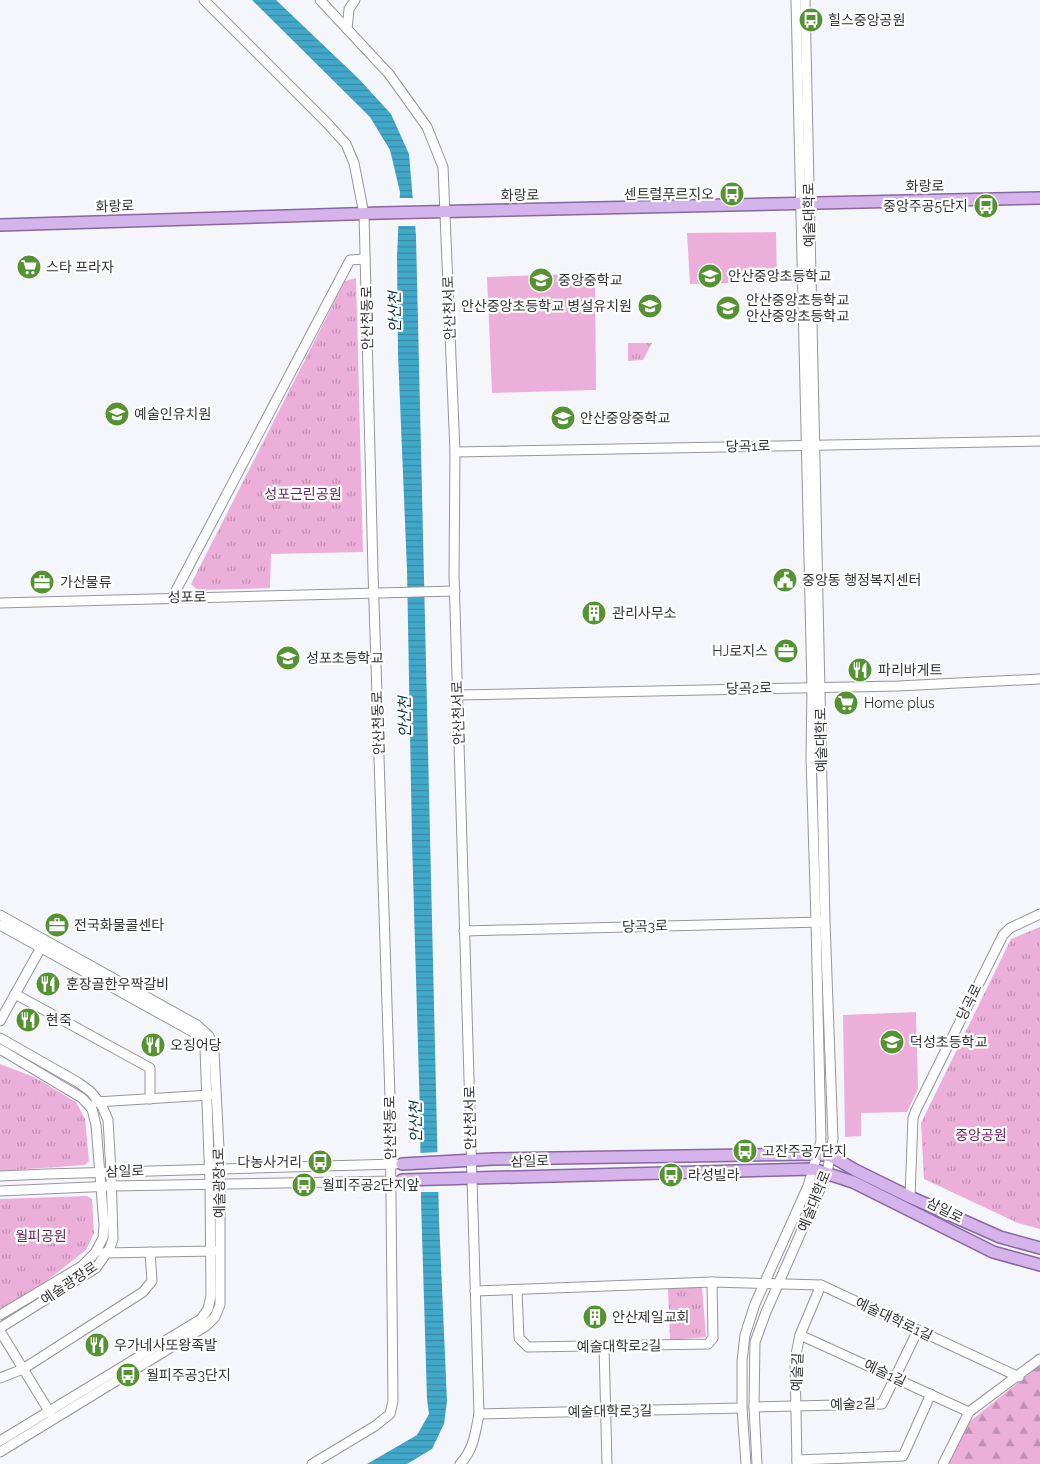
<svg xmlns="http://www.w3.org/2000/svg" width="1040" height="1464" viewBox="0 0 1040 1464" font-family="Raleway,'Noto Sans KR',sans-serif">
<defs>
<pattern id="forest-firs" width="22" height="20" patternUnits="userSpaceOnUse" patternTransform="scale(1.25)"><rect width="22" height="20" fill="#ecafd9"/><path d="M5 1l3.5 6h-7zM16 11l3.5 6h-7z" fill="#c08fb1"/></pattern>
<pattern id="park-tufts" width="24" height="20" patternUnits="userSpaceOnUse" patternTransform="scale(1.25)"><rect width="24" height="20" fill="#ecafd9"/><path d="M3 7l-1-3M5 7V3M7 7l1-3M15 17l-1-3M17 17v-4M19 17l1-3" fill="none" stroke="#c08fb1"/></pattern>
<pattern id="water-rules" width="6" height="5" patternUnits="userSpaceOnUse" patternTransform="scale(1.25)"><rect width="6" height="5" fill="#41a8ca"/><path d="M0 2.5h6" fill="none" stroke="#378aa5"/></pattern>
</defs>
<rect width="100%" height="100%" fill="#f5f6fc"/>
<polygon fill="url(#forest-firs)" points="1040,1365 1040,1464 948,1464 969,1422"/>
<g fill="url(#park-tufts)">
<polygon points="356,278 363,552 271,554 270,588 198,590 191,584 345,281"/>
<polygon points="628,343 652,343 643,360 628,361"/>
<polygon points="1040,927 1040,1229 1018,1223 924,1179 921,1123 1011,939"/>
<polygon points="0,1064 34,1077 76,1102 85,1119 89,1161 85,1165 0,1171"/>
<polygon points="87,1196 92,1199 94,1233 86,1250 40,1286 0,1310 0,1199"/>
<polygon points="702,1287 706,1337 670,1340 668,1289"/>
</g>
<g fill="#ecafd9">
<polygon points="776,232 777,282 690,284 687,233"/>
<polygon points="595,273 596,390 492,393 487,277"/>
<polygon points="916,1012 918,1089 907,1112 861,1113 861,1136 845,1137 843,1015"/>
</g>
<polygon fill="url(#water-rules)" points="252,0 276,0 359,79 391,114 409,154 416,236 439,1219 447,1401 444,1424 432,1449 407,1464 367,1464 417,1435 429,1414 427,1399 421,1201 420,1114 412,841 407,570 398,354 397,256 400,192 390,150 370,117"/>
<g fill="#f5f6fc">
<polygon points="397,198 415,198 418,226 396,226"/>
<polygon points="440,1152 441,1192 418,1192 418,1153"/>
</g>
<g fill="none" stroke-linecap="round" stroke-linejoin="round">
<defs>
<g id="minor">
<polyline points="204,0 327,123 346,144 354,163 364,214 373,572 390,1097 393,1401 390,1414 375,1426 312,1464"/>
<path d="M320,0L389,74L427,127L443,167L455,452L454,575L479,1414C475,1434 474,1449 460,1464"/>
<polyline points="347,29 349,9 355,0"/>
<polyline points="455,452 1040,441"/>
<polyline points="172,598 350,260 365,259"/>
<polyline points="0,603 455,591"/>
<polyline points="458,695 898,686 1040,679"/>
<polyline points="0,915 197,1025 209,1036 214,1051 220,1168 220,1305 215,1317 206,1326 0,1452"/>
<polyline points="0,925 193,1032 201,1039 205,1048 210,1184 211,1296 208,1309 201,1319 0,1441"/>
<polyline points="464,931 821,922"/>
<polyline points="15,994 150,1068 150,1099"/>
<polyline points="0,1021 43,944"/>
<polyline points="0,1038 79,1083 91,1092 102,1106 108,1120 111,1172 113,1239 110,1248 96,1268 0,1328"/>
<polyline points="0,1049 82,1098 92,1109 96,1125 104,1225 103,1238 95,1253 82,1266 0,1315"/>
<polyline points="96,1102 210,1095"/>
<polyline points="0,1176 47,1174 396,1164"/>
<polyline points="0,1191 112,1186 395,1181"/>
<polyline points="910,1197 913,1118 916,1110 1003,935 1010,928 1040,914"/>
<polyline points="103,1253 215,1251"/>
<polyline points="517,1290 519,1338 528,1347 708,1344 713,1338 712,1282"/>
<polyline points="475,1291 712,1282 821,1285 1019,1377"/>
<polyline points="0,1331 52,1416"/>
<polyline points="800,1335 969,1412"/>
<polyline points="604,1346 607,1464"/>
<polyline points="0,1378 23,1369 143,1292 152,1281 150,1252"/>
<polyline points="754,1407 882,1404 918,1330"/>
<polyline points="479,1414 742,1408"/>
<polyline points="797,1460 903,1456 931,1394"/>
<polyline points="746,1464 742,1408 742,1361 745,1335 755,1304 808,1186 821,1141 816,922 811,757 812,688 796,0"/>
<polyline points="757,1464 754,1407 755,1342 766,1312 827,1173 833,1139 825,922 805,0"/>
<polyline points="797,1464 795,1359 800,1335 821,1285"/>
<polyline points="943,1464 969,1412 1040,1359"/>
</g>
<g id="major">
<polyline points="0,225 381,213 1040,198"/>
<polyline points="402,1164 493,1159 818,1154 831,1156 855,1170 910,1197 1000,1237 1040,1248"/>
<polyline points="402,1180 813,1169 853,1182 993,1252 1040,1265"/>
</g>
</defs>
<use href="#minor" stroke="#96969b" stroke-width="11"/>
<use href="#major" stroke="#8967a4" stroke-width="14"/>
<use href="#minor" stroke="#fff" stroke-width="9"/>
<use href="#major" stroke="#d4b4eb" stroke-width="11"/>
</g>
<defs>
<symbol id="bus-disc" viewBox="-11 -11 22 22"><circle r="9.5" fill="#559232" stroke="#fff"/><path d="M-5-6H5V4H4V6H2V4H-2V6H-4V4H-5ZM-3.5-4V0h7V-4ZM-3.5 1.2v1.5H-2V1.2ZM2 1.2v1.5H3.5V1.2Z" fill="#fff"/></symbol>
<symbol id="supermarket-disc" viewBox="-11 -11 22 22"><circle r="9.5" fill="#559232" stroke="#fff"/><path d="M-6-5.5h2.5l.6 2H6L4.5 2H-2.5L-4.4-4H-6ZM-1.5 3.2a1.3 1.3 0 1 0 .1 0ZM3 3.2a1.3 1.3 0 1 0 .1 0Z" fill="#fff"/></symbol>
<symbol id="school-disc" viewBox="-11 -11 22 22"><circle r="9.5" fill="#559232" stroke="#fff"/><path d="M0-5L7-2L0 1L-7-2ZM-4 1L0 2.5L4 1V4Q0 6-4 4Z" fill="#fff"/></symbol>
<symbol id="civic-disc" viewBox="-11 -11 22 22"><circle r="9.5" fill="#559232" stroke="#fff"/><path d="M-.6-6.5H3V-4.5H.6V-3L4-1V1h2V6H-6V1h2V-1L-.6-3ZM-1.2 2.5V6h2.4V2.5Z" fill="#fff"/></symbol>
<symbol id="office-disc" viewBox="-11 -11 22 22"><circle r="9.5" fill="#559232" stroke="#fff"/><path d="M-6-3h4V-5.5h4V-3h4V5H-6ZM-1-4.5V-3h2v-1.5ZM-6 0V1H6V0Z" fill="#fff"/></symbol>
<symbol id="building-disc" viewBox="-11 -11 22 22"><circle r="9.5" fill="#559232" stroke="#fff"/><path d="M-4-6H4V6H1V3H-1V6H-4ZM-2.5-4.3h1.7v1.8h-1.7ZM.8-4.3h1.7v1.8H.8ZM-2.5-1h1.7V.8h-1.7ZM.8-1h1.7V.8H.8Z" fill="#fff"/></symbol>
<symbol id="restaurant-disc" viewBox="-11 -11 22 22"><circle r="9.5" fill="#559232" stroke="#fff"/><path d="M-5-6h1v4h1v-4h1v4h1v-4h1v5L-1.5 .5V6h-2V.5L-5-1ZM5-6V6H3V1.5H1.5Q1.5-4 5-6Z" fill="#fff"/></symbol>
</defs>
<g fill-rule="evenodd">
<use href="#bus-disc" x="797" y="6" width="28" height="28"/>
<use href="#bus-disc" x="718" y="180" width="28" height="28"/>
<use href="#bus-disc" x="972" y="192" width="28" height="28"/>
<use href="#supermarket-disc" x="15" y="253" width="28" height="28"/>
<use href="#school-disc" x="696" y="262" width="28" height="28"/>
<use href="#school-disc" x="527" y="266" width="28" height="28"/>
<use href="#school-disc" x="636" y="292" width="28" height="28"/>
<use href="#school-disc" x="714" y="294" width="28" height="28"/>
<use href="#school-disc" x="103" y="400" width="28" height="28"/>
<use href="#school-disc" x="549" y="404" width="28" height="28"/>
<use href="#civic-disc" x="771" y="566" width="28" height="28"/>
<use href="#office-disc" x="28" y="568" width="28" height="28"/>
<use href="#building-disc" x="580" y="599" width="28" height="28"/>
<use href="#office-disc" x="772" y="637" width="28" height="28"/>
<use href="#school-disc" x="274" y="644" width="28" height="28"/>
<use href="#restaurant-disc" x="846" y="656" width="28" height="28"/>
<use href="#supermarket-disc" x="832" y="689" width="28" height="28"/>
<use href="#office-disc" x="43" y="911" width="28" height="28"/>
<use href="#restaurant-disc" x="34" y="970" width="28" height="28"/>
<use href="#restaurant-disc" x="14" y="1006" width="28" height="28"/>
<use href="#school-disc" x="878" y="1028" width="28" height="28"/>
<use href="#restaurant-disc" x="139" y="1031" width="28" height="28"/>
<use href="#bus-disc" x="731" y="1137" width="28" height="28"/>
<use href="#bus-disc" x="306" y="1148" width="28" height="28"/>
<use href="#bus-disc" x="657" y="1161" width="28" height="28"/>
<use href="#bus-disc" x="290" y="1171" width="28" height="28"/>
<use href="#building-disc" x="581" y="1303" width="28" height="28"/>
<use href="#restaurant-disc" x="83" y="1331" width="28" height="28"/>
<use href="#bus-disc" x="114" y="1361" width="28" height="28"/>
</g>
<g text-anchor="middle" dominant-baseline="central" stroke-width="4.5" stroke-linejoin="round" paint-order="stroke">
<g font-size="14" fill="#343537" stroke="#fff" text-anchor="start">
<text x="828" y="20">힐스중앙공원</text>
<text x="714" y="194" text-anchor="end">센트럴푸르지오</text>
<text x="968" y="206" text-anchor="end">중앙주공5단지</text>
<text x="46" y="267">스타 프라자</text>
<text x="728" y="276">안산중앙초등학교</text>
<text x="558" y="280">중앙중학교</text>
<text x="746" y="300">안산중앙초등학교<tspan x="746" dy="16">안산중앙초등학교</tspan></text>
<text x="632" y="306" text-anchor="end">안산중앙초등학교 병설유치원</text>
<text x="134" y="414">예술인유치원</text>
<text x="580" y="418">안산중앙중학교</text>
<text x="802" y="580">중앙동 행정복지센터</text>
<text x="60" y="582">가산물류</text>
<text x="612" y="613">관리사무소</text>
<text x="768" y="651" text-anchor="end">HJ로지스</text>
<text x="306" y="658">성포초등학교</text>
<text x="878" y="670">파리바게트</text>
<text x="864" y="703">Home plus</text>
<text x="74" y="925">전국화물콜센타</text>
<text x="66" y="984">훈장골한우짝갈비</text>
<text x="46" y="1020">현죽</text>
<text x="910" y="1042">덕성초등학교</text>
<text x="170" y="1045">오징어당</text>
<text x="762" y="1151">고잔주공7단지</text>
<text x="302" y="1162" text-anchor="end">다농사거리</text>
<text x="688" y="1175">라성빌라</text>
<text x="322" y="1185">월피주공2단지앞</text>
<text x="612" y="1317">안산제일교회</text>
<text x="114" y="1345">우가네사또왕족발</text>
<text x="146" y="1375">월피주공3단지</text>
</g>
<g font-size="14" fill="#343537" stroke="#fff">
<text transform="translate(925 186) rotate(-1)">화랑로</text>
<text transform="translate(520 195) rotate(-1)">화랑로</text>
<text transform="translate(115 206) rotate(-2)">화랑로</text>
<text transform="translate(809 215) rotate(-91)">예술대학로</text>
<text transform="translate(449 308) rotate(-92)">안산천서로</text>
<text transform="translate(367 318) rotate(-91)">안산천동로</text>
<text transform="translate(748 446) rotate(-1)">당곡1로</text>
<text transform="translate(187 597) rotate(-1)">성포로</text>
<text transform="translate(749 688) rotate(-1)">당곡2로</text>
<text transform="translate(458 713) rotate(-92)">안산천서로</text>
<text transform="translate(378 723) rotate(-92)">안산천동로</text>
<text transform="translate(821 740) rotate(-91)">예술대학로</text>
<text transform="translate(645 926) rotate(-2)">당곡3로</text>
<text transform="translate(969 1002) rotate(-64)">당곡로</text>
<text transform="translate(470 1118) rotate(-91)">안산천서로</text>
<text transform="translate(390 1128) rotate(-91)">안산천동로</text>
<text transform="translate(530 1161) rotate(-2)">삼일로</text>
<text transform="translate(125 1171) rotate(-2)">삼일로</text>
<text transform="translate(219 1183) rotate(-91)">예술광장1로</text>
<text transform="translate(814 1201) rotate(-68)">예술대학로</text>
<text transform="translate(945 1210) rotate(27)">삼일로</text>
<text transform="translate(69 1283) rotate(-34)">예술광장로</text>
<text transform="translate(894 1319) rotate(25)">예술대학로1길</text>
<text transform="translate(619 1346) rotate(-1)">예술대학로2길</text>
<text transform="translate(797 1372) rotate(-88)">예술길</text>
<text transform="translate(885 1373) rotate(25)">예술1길</text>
<text transform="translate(853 1404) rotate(-2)">예술2길</text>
<text transform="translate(610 1411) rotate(-1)">예술대학로3길</text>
</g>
<g font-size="14" fill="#732160" stroke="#fff">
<text x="303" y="494">성포근린공원</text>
<text x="981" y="1135">중앙공원</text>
<text x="41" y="1236">월피공원</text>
</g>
<g font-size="15" font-style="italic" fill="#00303e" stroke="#fff">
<text transform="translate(395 312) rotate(-91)">안산천</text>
<text transform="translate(405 717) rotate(-91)">안산천</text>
<text transform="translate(416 1122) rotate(-91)">안산천</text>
</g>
</g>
</svg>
